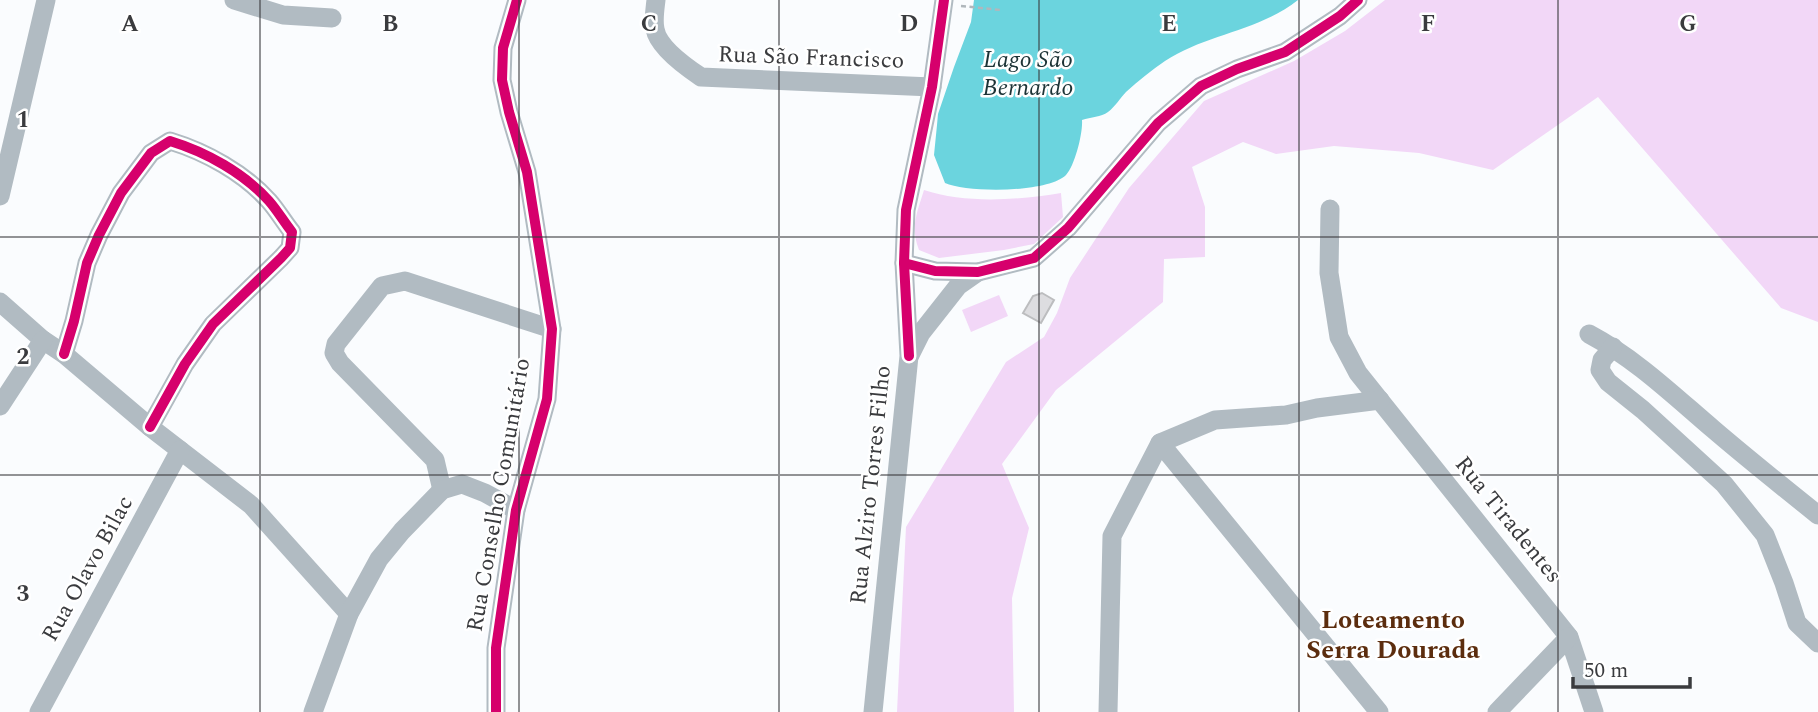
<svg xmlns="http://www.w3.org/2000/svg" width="1818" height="712" viewBox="0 0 1818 712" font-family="Spectral,serif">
<rect width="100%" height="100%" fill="#fafcfe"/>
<g fill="#f2d7f7">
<polygon points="1385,0 1818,0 1818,322 1781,308 1598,97 1493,170 1419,153 1334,146 1276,154 1243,142 1192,167 1205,207 1205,257 1164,259 1163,302 1056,390 1002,464 1029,528 1012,598 1014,712 897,712 906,527 1006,362 1044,337 1057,313 1070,278 1129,188 1204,101 1294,61 1345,31"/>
<path d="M924,190C965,204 1020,200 1061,193L1063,217L1034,244L1004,250L939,258L919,250C910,227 917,213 924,190Z"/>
<polygon points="999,295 1008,316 971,332 962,310"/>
</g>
<path fill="#6bd4de" d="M974,0H1298C1259,31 1206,34 1165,61C1152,70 1138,81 1126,92C1120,98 1115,107 1108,112C1101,117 1091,117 1082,120C1083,133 1075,165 1066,175C1048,193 967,193 945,183L934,155L937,125L938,114L954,67L971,22Z"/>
<polygon fill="#dddde0" stroke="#bcbdbf" stroke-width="2" points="1042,293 1054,300 1041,323 1023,313 1033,296"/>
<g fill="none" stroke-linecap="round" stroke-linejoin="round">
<polyline stroke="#b0b7bc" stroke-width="2.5" stroke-dasharray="5 3.5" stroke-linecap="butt" points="961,6 1001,10"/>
<g stroke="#b1bbc2" stroke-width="19">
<polyline points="234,0 283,15 332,18"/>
<path d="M656,0C655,9 653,20 655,29C658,47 686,67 701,77L932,87"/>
<polyline points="0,196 46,0"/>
<polyline points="1330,209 1329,273 1339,337 1358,373 1569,637 1594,712"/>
<polyline points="904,263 935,271 978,272 1034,258 1068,228 1158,123 1201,86 1237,69 1285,52 1340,16 1358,0"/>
<polyline points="0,302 43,340 64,354 150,427 251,505 349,614"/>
<path d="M1589,334C1636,359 1673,395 1713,429C1748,459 1783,487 1818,515"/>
<polyline points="1613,347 1602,360 1600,370 1608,382 1643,410 1724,484 1765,535 1784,583 1797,623 1818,643"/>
<path d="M64,354L74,321L87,263L99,235L121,193L151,153L170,141C206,152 244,173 269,201C277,210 284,222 292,232L290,248L281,258L213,324L185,364L150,427"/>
<polyline points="910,355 921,333 958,286 978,272"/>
<polyline points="0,406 43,340"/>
<polyline points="1160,443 1379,712"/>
<polyline points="442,490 435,460 340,363 334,353 336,344 382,286 405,281 552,329"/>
<polyline points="39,712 180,450"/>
<polyline points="313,712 349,614 379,559 402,531 442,490 462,484 485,493 516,510"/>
<polyline points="496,712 496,648 516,510 547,399 552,329 527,172 509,112 502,80 503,48 517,0"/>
<polyline points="873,712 909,356 904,263 906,210 932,87 944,0"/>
<polyline points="1108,712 1112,536 1160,443 1215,420 1286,415 1317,408 1380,400"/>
<polyline points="1497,712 1569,637"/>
</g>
<defs>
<g id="cycleway">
<polyline points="904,263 935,271 978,272 1034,258 1068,228 1158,123 1201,86 1237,69 1285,52 1340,16 1358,0"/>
<path d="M64,354L74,321L87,263L99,235L121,193L151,153L170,141C206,152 244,173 269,201C277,210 284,222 292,232L290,248L281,258L213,324L185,364L150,427"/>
<polyline points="909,356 904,263 906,210 932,87 944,0"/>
<polyline points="496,712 496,648 516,510 547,399 552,329 527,172 509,112 502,80 503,48 517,0"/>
</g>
</defs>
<use href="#cycleway" stroke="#fff" stroke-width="15"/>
<use href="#cycleway" stroke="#d6006c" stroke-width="10"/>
</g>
<path fill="none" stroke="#3a3b3e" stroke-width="2" stroke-opacity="0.55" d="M260,0V712M519,0V712M779,0V712M1039,0V712M1299,0V712M1558,0V712M0,237H1818M0,475H1818"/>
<g text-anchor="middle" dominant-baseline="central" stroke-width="5" stroke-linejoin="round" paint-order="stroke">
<g font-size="23" fill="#3a3b3e" stroke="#fff">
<text transform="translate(811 58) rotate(2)">Rua São Francisco</text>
<text transform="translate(871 485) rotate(-84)">Rua Alziro Torres Filho</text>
<text transform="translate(499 495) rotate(-80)">Rua Conselho Comunitário</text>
<text transform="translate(1508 520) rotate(51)">Rua Tiradentes</text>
<text transform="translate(88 569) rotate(-61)">Rua Olavo Bilac</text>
</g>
<g font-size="24" font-style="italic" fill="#1c3336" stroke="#fff">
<text x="1028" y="60">Lago São<tspan x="1028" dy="28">Bernardo</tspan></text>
</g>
<g font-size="26" font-weight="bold" fill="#5c2d0e" stroke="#fff">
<text x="1393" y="620">Loteamento<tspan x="1393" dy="30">Serra Dourada</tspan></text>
</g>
</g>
<g font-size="23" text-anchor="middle" font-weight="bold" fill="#3a3b3e" stroke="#fff" stroke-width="5" stroke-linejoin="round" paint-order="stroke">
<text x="130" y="31">A</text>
<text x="390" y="31">B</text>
<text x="649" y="31">C</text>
<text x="909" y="31">D</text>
<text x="1169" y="31">E</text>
<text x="1428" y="31">F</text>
<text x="1688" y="31">G</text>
<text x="23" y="127">1</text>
<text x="23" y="364">2</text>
<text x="23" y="601">3</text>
</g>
<path d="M1573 677v10h117v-10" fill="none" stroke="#3a3b3e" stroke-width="3.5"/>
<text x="1584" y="677" font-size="21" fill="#3a3b3e" stroke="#ffffff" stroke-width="5" paint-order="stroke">50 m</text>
</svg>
